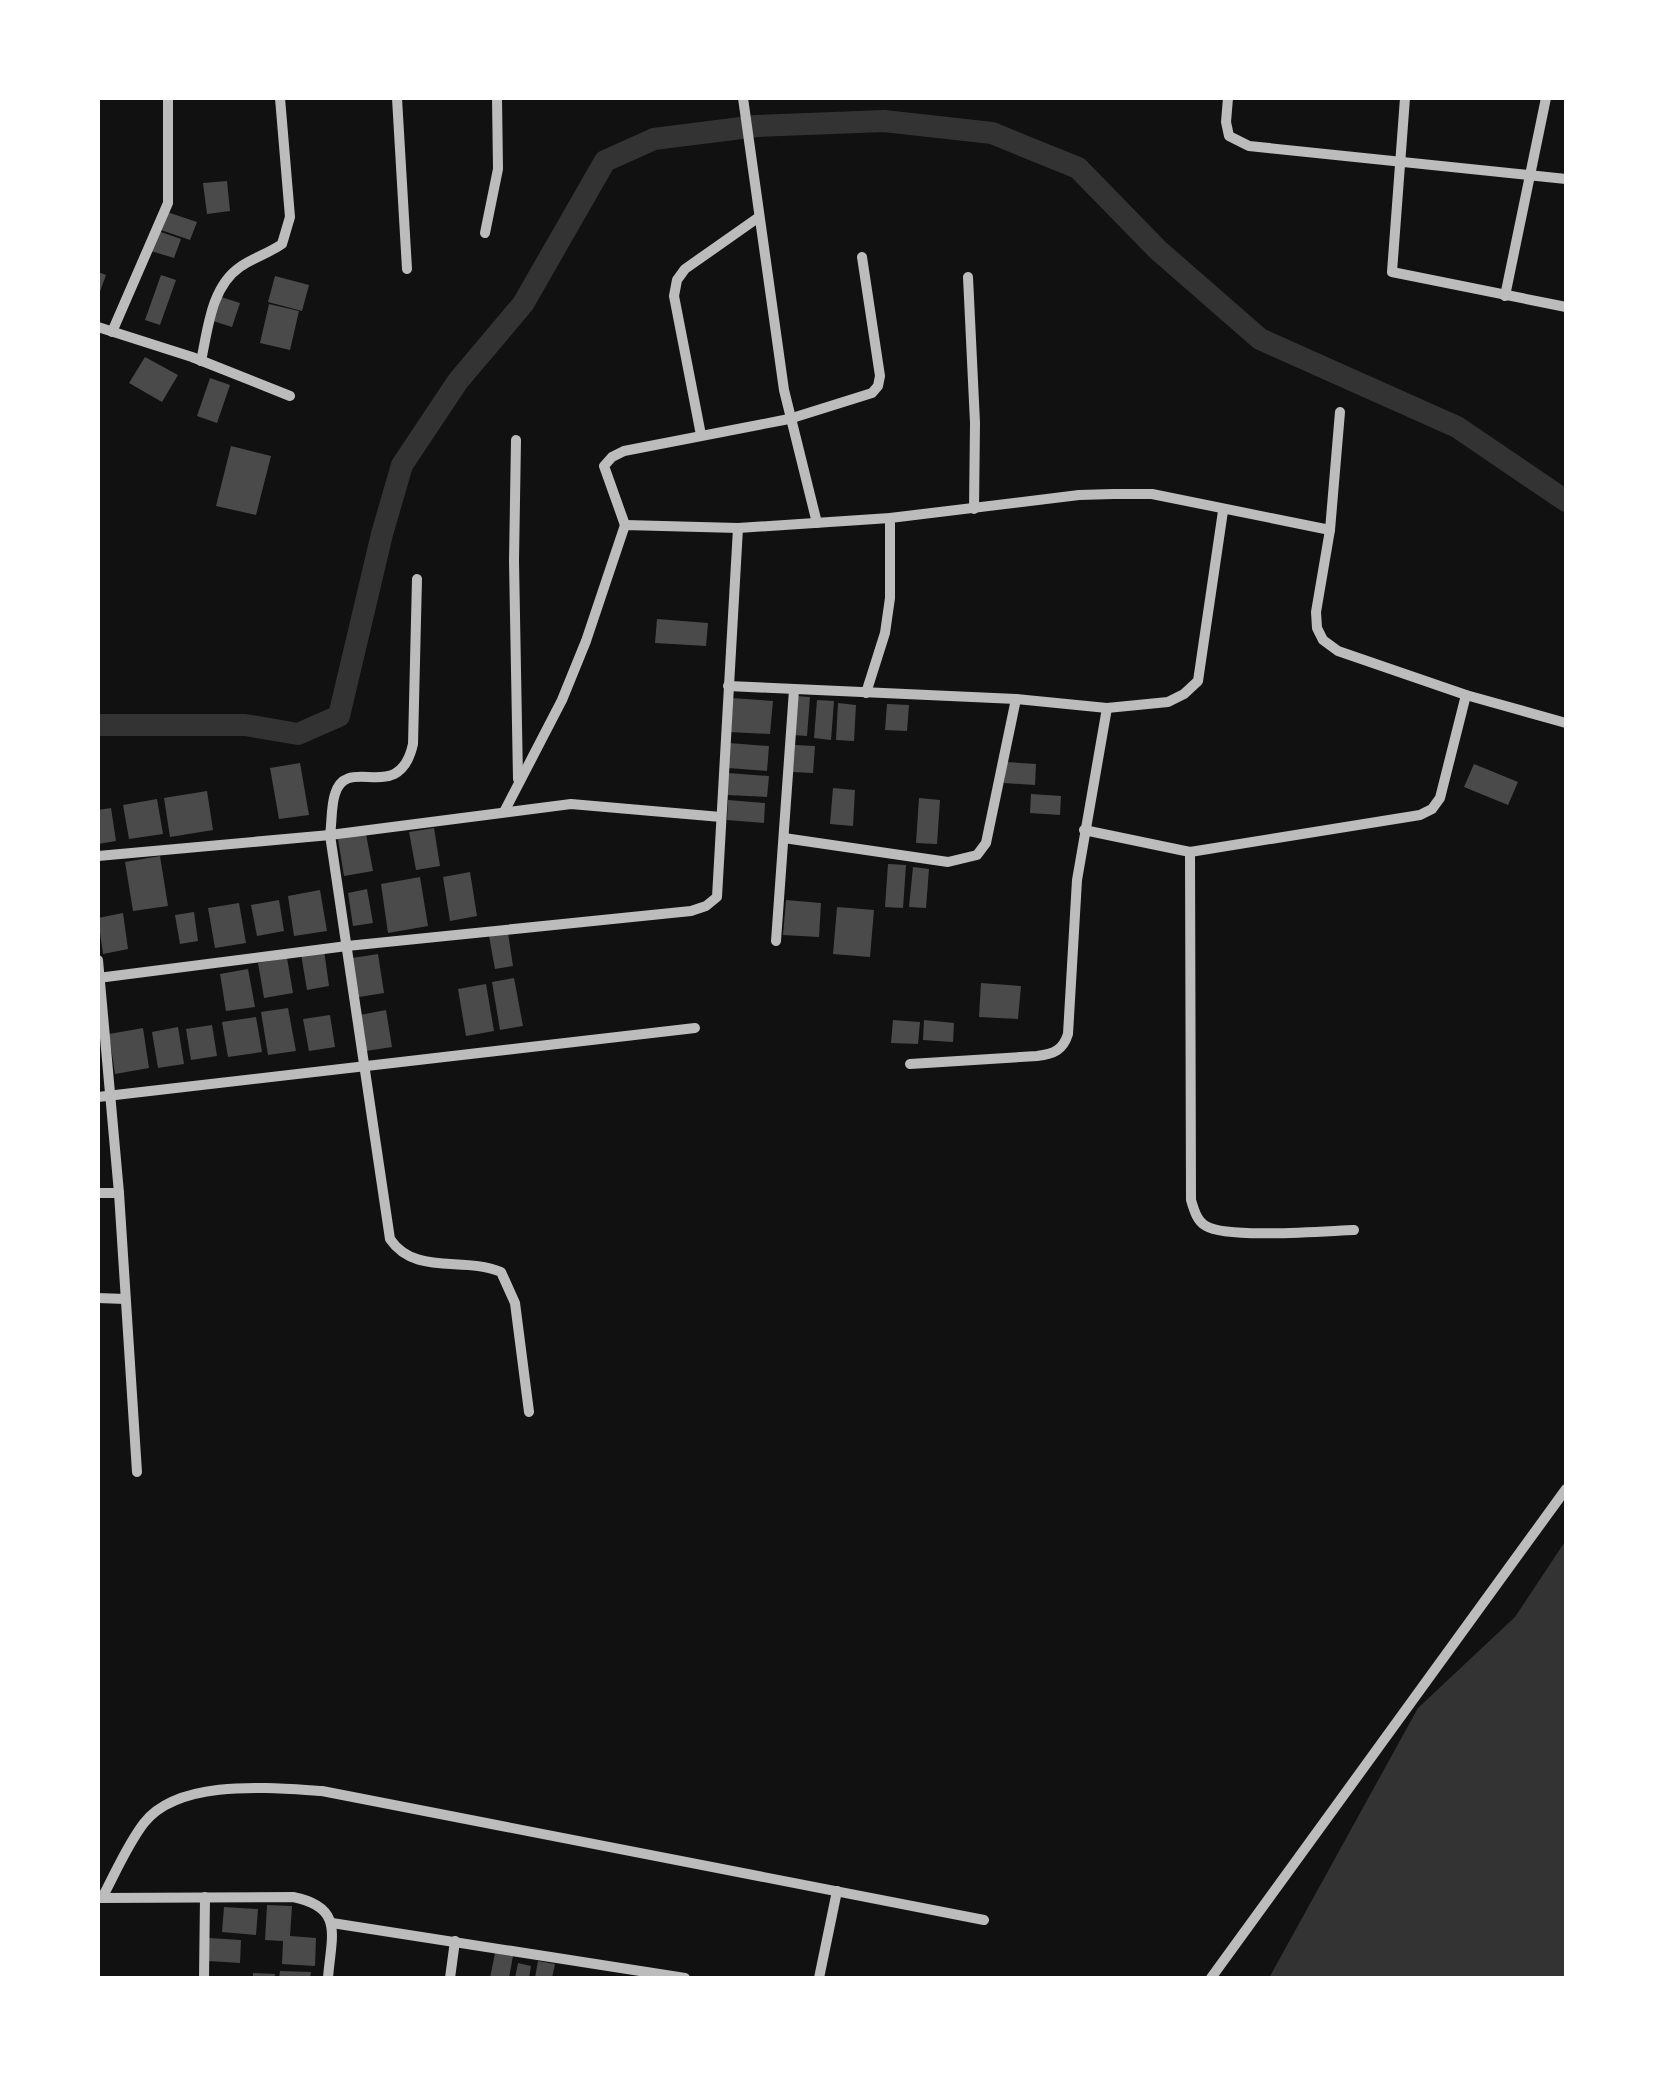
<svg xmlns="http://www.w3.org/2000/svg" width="1664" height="2076" viewBox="0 0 1664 2076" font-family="Jost,sans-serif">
<rect width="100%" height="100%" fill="#111"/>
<polygon fill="#333" points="1566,1540 1566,1978 1269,1978 1418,1708 1515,1617"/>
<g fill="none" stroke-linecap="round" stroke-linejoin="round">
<polyline stroke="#333" stroke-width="22" points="98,725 245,725 298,734 339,716 382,534 402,465 458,381 523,304 605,161 654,139 757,126 884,121 992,133 1078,168 1158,250 1260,339 1457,427 1566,501"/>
</g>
<g fill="#4a4a4a">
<polygon points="227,181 230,211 207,214 203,183"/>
<polygon points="167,212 197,222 190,240 161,230"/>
<polygon points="158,231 181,239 174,258 151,251"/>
<polygon points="98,272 106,275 98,297"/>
<polygon points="161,275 176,280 160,325 145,320"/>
<polygon points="275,276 309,285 302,311 268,302"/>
<polygon points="221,297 240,303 232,327 213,321"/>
<polygon points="269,304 299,311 290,350 260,343"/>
<polygon points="145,357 178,375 162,402 129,383"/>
<polygon points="210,378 230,385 217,423 197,416"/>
<polygon points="231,446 271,456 256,515 216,506"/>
<polygon points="657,619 708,623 706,646 655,643"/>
<polygon points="796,696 810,697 807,736 793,735"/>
<polygon points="731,698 773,701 770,734 729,732"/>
<polygon points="817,700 834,701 831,740 814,738"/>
<polygon points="838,703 856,705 854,741 836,740"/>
<polygon points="887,704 909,705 907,731 885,730"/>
<polygon points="729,743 769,746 767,771 728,768"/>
<polygon points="795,745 815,746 813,773 793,772"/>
<polygon points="1006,762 1036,764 1035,785 1004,783"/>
<polygon points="300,763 309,815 279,819 270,768"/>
<polygon points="1474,764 1518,782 1508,805 1464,787"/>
<polygon points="728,773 769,776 767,797 727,795"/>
<polygon points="833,788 855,790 853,826 830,824"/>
<polygon points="207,791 213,830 170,837 164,798"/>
<polygon points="1031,794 1061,796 1060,815 1030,813"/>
<polygon points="919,798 940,800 937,844 916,843"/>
<polygon points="157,799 163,834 129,839 123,805"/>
<polygon points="728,800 765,803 764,823 727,820"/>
<polygon points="111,808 116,841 98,844 98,810"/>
<polygon points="434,828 440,866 416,870 409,832"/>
<polygon points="366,834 373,871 344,876 338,839"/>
<polygon points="160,856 168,906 133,911 125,862"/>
<polygon points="888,864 906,865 903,908 885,907"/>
<polygon points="913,867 929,869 926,908 909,907"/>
<polygon points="470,872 477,916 450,921 443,877"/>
<polygon points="420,877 428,926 388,933 381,884"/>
<polygon points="367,889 373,923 353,926 348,893"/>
<polygon points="320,890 327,931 294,936 288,896"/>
<polygon points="279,900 284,931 257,936 251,905"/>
<polygon points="786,900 821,903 819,937 783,935"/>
<polygon points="239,903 246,943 215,948 208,908"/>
<polygon points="837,907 874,910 870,957 833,954"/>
<polygon points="194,912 198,941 180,944 175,915"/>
<polygon points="123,913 128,949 103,954 98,918"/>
<polygon points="508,933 513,966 495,969 489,936"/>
<polygon points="324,950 329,986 307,990 301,954"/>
<polygon points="378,954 384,993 359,997 352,958"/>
<polygon points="287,958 293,993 264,998 258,963"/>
<polygon points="248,969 255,1007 226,1011 220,974"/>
<polygon points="514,978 523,1026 500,1030 492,982"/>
<polygon points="981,983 1021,986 1018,1019 979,1017"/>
<polygon points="486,984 494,1031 466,1036 458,989"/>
<polygon points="288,1008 296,1051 268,1055 261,1012"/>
<polygon points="386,1010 392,1047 366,1051 360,1015"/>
<polygon points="330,1015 335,1047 309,1051 303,1019"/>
<polygon points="256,1017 262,1052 228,1057 222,1022"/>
<polygon points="893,1020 920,1022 918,1044 891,1043"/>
<polygon points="924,1020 954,1023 953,1042 923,1040"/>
<polygon points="212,1025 217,1056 191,1060 186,1029"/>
<polygon points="178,1027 184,1064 158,1068 152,1032"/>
<polygon points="143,1028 149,1068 115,1074 109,1034"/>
<polygon points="267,1905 292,1906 290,1936 316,1938 315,1966 282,1964 283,1941 265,1940"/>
<polygon points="224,1907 258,1909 256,1935 222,1932"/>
<polygon points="209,1938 241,1940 240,1963 208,1961"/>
<polygon points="495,1953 513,1956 509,1978 490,1978"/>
<polygon points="538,1961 555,1964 552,1978 535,1978"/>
<polygon points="518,1963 531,1966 529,1978 515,1978"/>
<polygon points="280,1971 311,1972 310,1978 279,1978"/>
<polygon points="253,1973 275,1974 274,1978 253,1978"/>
</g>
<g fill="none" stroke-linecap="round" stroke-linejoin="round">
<g stroke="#bcbcbc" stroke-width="10">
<polyline points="397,98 407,269"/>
<polyline points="743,98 784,390 817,523"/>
<polyline points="1228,98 1226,122 1229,136 1249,146 1566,179"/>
<polyline points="1405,98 1392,272 1566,307"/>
<polyline points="485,233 498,169 497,98"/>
<polyline points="968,277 975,423 974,509"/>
<polyline points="1505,296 1546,98"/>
<polyline points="98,327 192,357 290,396"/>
<polyline points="112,332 168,203 168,98"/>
<path d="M201,361C208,329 211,287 240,267C253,258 269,253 282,244L290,217L280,98"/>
<polyline points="1340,412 1330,530 1316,612 1317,628 1323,640 1338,651 1466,695 1566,723"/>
<polyline points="701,435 674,296 677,280 685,269 759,217"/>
<polyline points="516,440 514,561 518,779"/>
<polyline points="625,525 604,466 612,457 624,451 789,419 872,393 878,386 880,376 862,257"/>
<path d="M417,579L413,744C399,807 347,753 335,794C331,806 332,822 330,835L390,1239C415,1276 463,1256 501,1272L515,1303L529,1412"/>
<polyline points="728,686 1016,699 1107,708 1168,702 1184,694 1198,681 1223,511"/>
<polyline points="866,693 885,633 890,598 890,518"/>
<polyline points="504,812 562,700 586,641 625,525 738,528 890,518 1079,495 1113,494 1152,494 1330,530"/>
<polyline points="1084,830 1190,852 1420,815 1432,809 1440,798 1466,695"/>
<polyline points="784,838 948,862 977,855 986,843 1016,699"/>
<path d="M1190,852L1191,1200C1194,1210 1197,1221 1206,1226C1227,1239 1325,1231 1354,1230"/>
<polyline points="98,856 330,835 571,804 721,817"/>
<polyline points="776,941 794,690"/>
<polyline points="98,960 119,1193 137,1472"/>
<polyline points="98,978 347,946 691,911 706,906 717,897 738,528"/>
<path d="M910,1064L1037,1056C1054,1054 1063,1050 1068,1034L1077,880L1107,708"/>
<polyline points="98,1097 695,1028"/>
<polyline points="98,1193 119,1193"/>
<polyline points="98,1298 125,1299"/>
<path d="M100,1898L293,1897C345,1907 331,1937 328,1978"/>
<path d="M102,1898C115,1874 127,1845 144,1823C179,1778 271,1788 322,1791L984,1920"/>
<polyline points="332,1923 685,1978"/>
<polyline points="204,1978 205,1897"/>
<polyline points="450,1978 455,1941"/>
<polyline points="819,1978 837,1891"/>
<polyline points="1211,1978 1566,1489"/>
</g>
</g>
<rect width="1664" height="2076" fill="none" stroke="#ffffff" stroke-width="200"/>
</svg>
